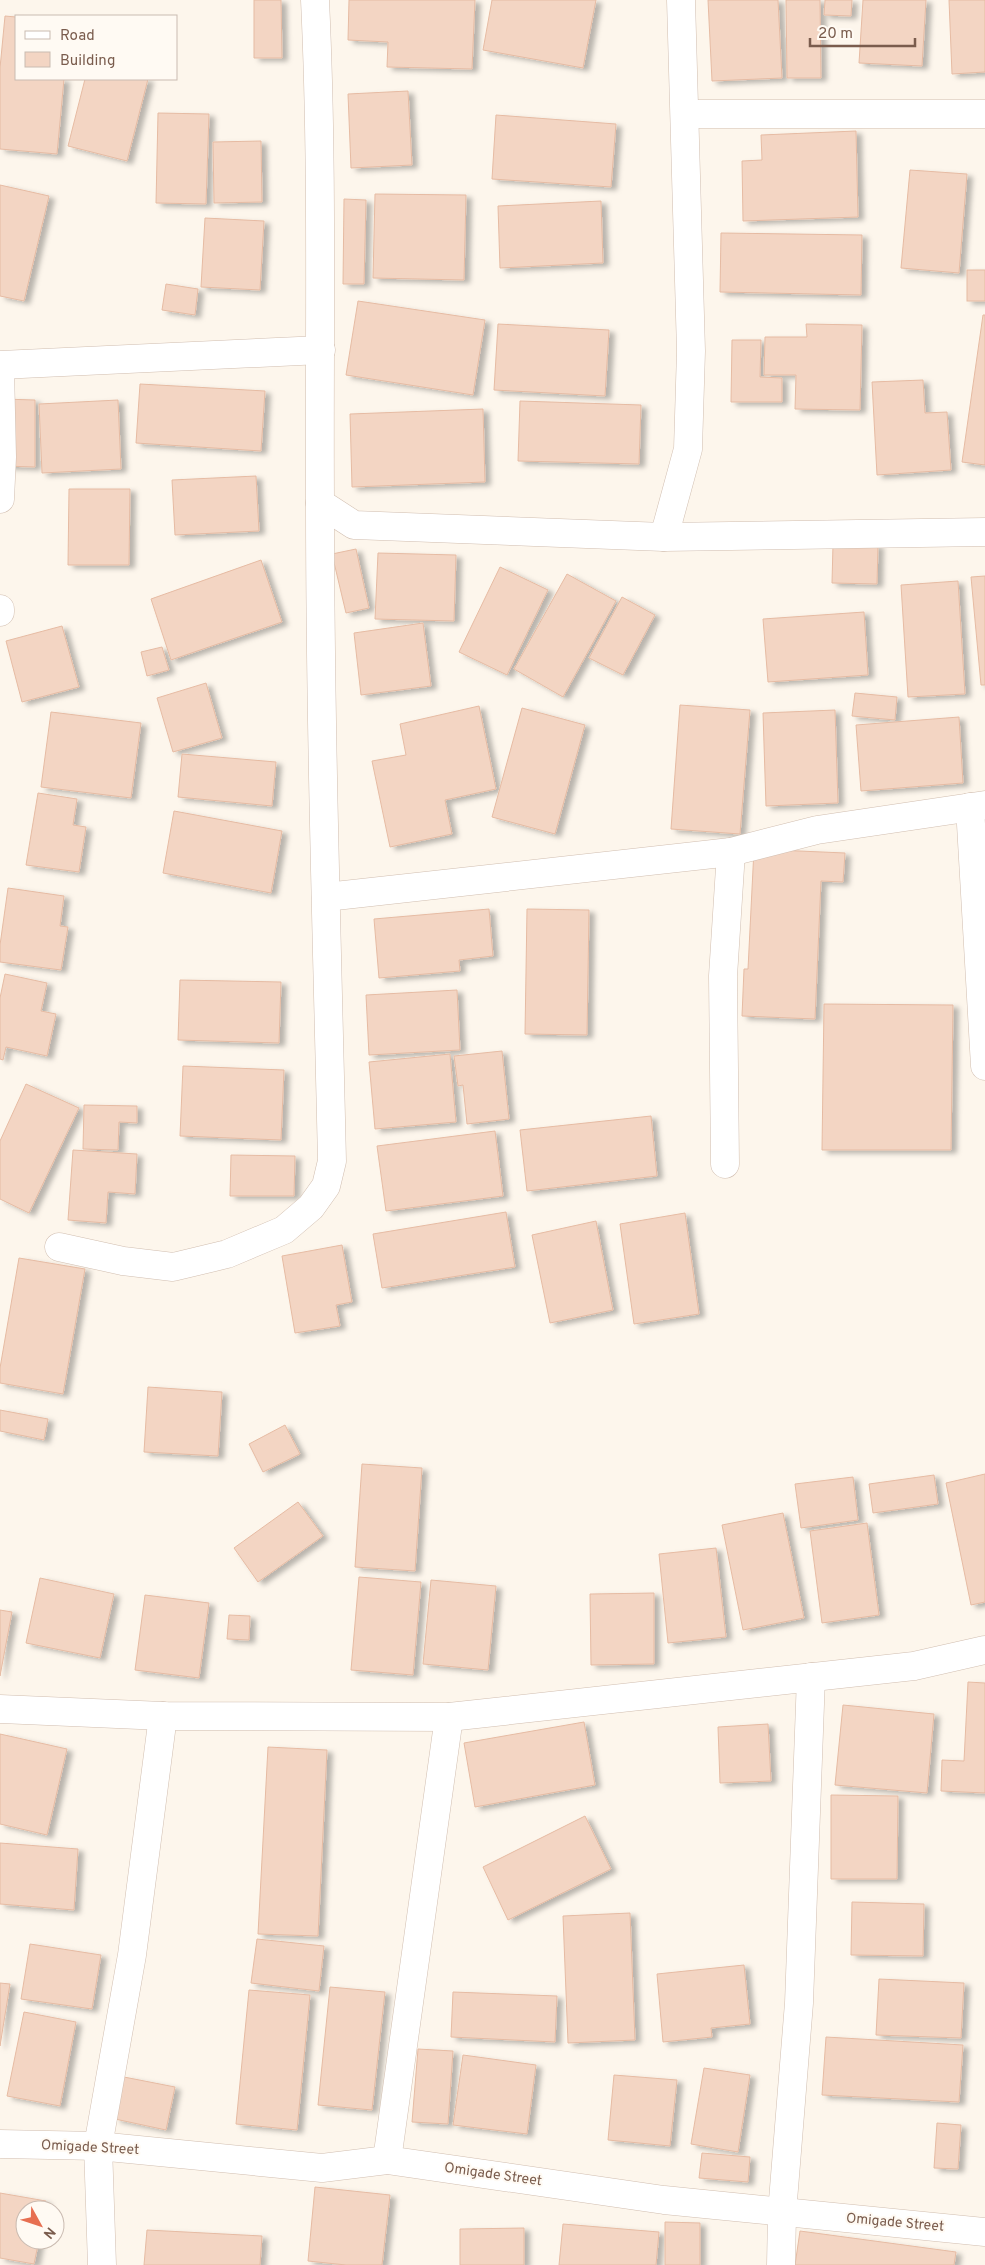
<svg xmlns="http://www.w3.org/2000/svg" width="985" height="2265" viewBox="0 0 985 2265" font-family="Overpass,sans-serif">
<defs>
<filter id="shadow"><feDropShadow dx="5.5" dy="3" stdDeviation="2.5" flood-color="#0004"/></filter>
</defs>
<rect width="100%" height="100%" fill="#fdf6ec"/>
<g fill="#f3d5c3" stroke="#e6bba3" filter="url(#shadow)">
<polygon points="254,0 281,0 282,58 254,58"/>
<polygon points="349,0 475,0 472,69 387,67 388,42 348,40"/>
<polygon points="492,0 596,0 583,68 483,50"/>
<polygon points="708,0 778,0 782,78 712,81"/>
<polygon points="786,0 820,0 821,78 787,78"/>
<polygon points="825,0 852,0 851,16 824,15"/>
<polygon points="863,0 926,0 922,66 859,63"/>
<polygon points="949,0 985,0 985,72 952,74"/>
<polygon points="5,16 16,17 16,79 64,79 57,154 0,149 0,68"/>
<polygon points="85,79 148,79 127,161 68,146"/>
<polygon points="408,91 412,165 351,168 348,94"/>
<polygon points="158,113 209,114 206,204 156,203"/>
<polygon points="496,115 616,124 611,187 492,179"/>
<polygon points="856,131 858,217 743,221 742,161 762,160 761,135"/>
<polygon points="261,141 262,202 214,203 213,142"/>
<polygon points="910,170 967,174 959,273 901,268"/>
<polygon points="0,185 49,196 24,301 0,296"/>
<polygon points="375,194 466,195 464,280 373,278"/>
<polygon points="344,199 366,200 364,284 343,284"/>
<polygon points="601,201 603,263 500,268 498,206"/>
<polygon points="205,218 264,221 260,290 201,287"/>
<polygon points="721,233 862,235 861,295 720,292"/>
<rect x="967" y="270" width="18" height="31"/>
<polygon points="166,284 198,289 195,315 162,310"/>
<polygon points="358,301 485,320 473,395 346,375"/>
<polygon points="983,315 985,315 985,465 962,462"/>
<polygon points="498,324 609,330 605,396 494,390"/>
<polygon points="806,324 862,325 860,410 795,409 796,375 764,375 765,337 807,337"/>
<polygon points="732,340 761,340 760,377 782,378 782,402 731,402"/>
<polygon points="923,380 925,413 947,412 951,470 877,475 872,382"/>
<polygon points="140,384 265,391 261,451 136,443"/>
<polygon points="3,399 35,400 35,467 3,466"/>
<polygon points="118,400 121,469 42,473 39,404"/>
<polygon points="520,401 641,405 639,464 518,461"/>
<polygon points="483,409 485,482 352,487 350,414"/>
<polygon points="256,476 259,531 175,535 172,480"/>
<polygon points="69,489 130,489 129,565 68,565"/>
<polygon points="833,544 878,545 877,584 832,583"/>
<polygon points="356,549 369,608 346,613 332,554"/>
<polygon points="378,553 456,555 454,621 375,619"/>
<polygon points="261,560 282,622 171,660 151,599"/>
<polygon points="500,567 548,590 507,675 459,652"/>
<polygon points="567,574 616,601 563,697 514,669"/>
<polygon points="985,576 985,685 981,685 971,577"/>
<polygon points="958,581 965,694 908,697 901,585"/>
<polygon points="622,597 655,615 623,675 589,658"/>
<polygon points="864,612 868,675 768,682 763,619"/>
<polygon points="423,623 431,686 361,695 354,633"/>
<polygon points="62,626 79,687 22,702 6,641"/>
<polygon points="162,647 169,670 147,676 141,652"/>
<polygon points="206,683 222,738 173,752 157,698"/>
<polygon points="855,693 897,697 895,720 852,716"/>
<polygon points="680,705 750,710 740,834 671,829"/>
<polygon points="479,706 496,789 445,800 452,834 390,847 372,761 406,755 400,724"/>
<polygon points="522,708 585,725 555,834 492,817"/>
<polygon points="835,710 838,803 766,806 763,713"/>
<polygon points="51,712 141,723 131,798 41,787"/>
<polygon points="959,717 963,783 861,791 856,725"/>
<polygon points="182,754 276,762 272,806 178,797"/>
<polygon points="38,793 77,799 73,825 86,827 79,872 26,865"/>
<polygon points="174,811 282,831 271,893 163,873"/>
<polygon points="754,849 845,853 843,882 821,881 815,1019 742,1016 744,969 748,969"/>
<polygon points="8,888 64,896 60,926 68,927 61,970 0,962 0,945"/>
<polygon points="489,909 493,956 459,960 460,971 379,978 374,919"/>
<polygon points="527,909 589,910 587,1035 525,1034"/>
<polygon points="5,974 47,983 41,1011 56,1014 47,1056 6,1047 3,1060 0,1059 0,998"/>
<polygon points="180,980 281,982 279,1043 178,1040"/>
<polygon points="457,990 460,1050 369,1055 366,995"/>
<polygon points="824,1004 953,1005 951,1150 822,1150"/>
<polygon points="502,1051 509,1119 467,1124 463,1085 458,1086 454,1056"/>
<polygon points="450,1054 456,1122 375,1129 369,1062"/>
<polygon points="183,1066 284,1070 281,1140 180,1136"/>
<polygon points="26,1084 79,1108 29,1213 0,1199 0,1141"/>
<polygon points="84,1105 137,1106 137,1123 119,1122 118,1150 83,1149"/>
<polygon points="651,1116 657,1176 527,1191 520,1130"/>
<polygon points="495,1131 503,1196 386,1211 377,1146"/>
<polygon points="73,1150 137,1154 135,1194 108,1192 106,1223 68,1220"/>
<polygon points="231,1155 295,1156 294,1196 230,1196"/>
<polygon points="506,1212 515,1267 382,1288 373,1234"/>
<polygon points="685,1213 699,1314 634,1324 620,1224"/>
<polygon points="596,1221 613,1310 550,1323 532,1235"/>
<polygon points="342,1245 352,1302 336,1305 340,1326 295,1333 282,1256"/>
<polygon points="19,1258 85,1269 63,1394 0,1383 0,1368"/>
<polygon points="148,1387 222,1392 218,1456 144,1452"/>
<polygon points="0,1410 48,1419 44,1440 0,1431"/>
<polygon points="285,1425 300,1454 263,1472 249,1444"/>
<polygon points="362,1464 422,1468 415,1571 355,1567"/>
<polygon points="985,1474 985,1602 971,1605 946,1483"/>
<polygon points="934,1475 938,1504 873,1513 869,1484"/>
<polygon points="853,1477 858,1520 801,1528 795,1484"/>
<polygon points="298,1502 323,1536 258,1582 234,1548"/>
<polygon points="783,1513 804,1618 743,1630 722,1525"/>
<polygon points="867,1523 879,1615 822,1623 810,1531"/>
<polygon points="716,1548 726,1637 668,1643 659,1554"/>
<polygon points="359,1577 421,1582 413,1675 351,1670"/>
<polygon points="40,1578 114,1594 100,1658 26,1643"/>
<polygon points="431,1580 496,1586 488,1670 423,1664"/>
<polygon points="654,1593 654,1664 591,1665 590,1594"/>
<polygon points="145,1595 209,1603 199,1678 135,1670"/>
<polygon points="0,1610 12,1612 0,1676"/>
<polygon points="229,1615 250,1616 249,1640 227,1639"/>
<polygon points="968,1682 985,1683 985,1793 941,1791 942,1760 964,1761"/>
<polygon points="843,1705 934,1714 927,1793 835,1785"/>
<polygon points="584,1722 595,1785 475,1807 464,1743"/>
<polygon points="768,1724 771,1781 720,1783 718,1727"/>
<polygon points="0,1734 67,1749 47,1835 0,1824"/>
<polygon points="268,1747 327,1750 318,1936 258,1934"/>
<polygon points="831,1795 898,1796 897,1879 831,1879"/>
<polygon points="585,1816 611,1869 508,1920 483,1867"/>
<polygon points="0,1843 78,1849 74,1910 0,1904"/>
<polygon points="852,1902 924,1904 923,1956 851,1955"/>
<polygon points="630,1913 635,2040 568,2043 563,1916"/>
<polygon points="257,1939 324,1946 319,1991 251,1983"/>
<polygon points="30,1944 101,1955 92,2009 21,1999"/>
<polygon points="744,1965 750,2024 711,2028 712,2037 663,2042 657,1974"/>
<polygon points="879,1979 964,1983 961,2038 876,2035"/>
<polygon points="0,1983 10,1984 0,2046"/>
<polygon points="330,1987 385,1992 372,2110 318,2105"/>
<polygon points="249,1990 310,1995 297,2130 236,2124"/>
<polygon points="453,1992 557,1996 555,2042 451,2037"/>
<polygon points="24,2012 76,2022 60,2106 7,2096"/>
<polygon points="826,2037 963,2045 959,2102 822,2095"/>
<polygon points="418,2049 453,2051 448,2124 412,2122"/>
<polygon points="463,2055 536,2065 527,2134 453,2125"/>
<polygon points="704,2068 750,2075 738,2152 691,2144"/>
<polygon points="614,2075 677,2080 670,2146 608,2140"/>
<polygon points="124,2077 175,2087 166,2130 115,2119"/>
<polygon points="937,2123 961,2125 958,2169 934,2168"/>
<polygon points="702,2153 750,2157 748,2182 699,2178"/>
<polygon points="315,2187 390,2195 382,2265 346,2265 308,2261"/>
<polygon points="0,2193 46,2201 45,2210 25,2210 25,2240 39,2240 34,2264 0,2258"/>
<polygon points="665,2222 700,2223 700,2265 665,2265"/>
<polygon points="563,2224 659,2232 656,2265 559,2265"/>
<polygon points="524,2228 524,2265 460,2265 460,2229"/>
<polygon points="147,2230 262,2236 260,2265 144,2265"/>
<polygon points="800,2231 956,2252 954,2265 795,2265"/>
</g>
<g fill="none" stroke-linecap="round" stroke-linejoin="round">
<defs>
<g id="minor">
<polyline points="686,114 985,114"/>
<polyline points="0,365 321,350"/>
<polyline points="0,368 2,457 0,499"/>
<polyline points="320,503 354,525 664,537 985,532"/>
<polyline points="664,537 688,449 691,351 681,0"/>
<polyline points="0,609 0,612"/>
<polyline points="970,807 985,1066"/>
<polyline points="326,897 731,852 817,830 985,805"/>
<polyline points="725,1164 723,976 731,852"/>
<path d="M59,1247L123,1261L173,1267L227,1254L284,1230L311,1207L326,1186L332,1161C327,941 320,721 320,502C319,334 323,167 315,0"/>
<polyline points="0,1709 163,1716 449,1717 914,1666 985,1650"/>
<polyline points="0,2144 98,2146 322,2168 387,2160 664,2200 985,2232"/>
<polyline points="387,2160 449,1717"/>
<polyline points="102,2265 98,2146 132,1955 163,1716"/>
<polyline points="781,2265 782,2213 799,2003 811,1677"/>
</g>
</defs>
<use href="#minor" stroke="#d1beb0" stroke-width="29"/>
<use href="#minor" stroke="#fff" stroke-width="28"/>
</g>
<g text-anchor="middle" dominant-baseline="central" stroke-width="4" stroke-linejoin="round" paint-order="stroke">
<g font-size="14" fill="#7a5c4d" stroke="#fffaf3">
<text transform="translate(90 2148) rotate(3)">Omigade Street</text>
<text transform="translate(493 2175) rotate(8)">Omigade Street</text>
<text transform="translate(895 2223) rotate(5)">Omigade Street</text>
</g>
</g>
<rect x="15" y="15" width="162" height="65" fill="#fffaf3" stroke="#cabbb1"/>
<rect x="25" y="31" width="25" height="8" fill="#ffffff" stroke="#cabbb1"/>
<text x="60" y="40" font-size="15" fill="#7a5c4d">Road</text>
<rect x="25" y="52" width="25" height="15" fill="#f3d5c3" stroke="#cabbb1"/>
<text x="60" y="65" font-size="15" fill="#7a5c4d">Building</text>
<g transform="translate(40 2225) rotate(130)"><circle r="24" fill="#fffaf3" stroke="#cabbb1"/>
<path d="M0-4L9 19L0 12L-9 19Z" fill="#e76f51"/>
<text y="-8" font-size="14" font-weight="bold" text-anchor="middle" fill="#7a5c4d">N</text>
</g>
<path d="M810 38v8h105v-8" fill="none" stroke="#7a5c4d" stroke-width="2.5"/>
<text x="818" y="38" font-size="15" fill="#7a5c4d" stroke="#fffaf3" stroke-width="4" paint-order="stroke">20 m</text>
</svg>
